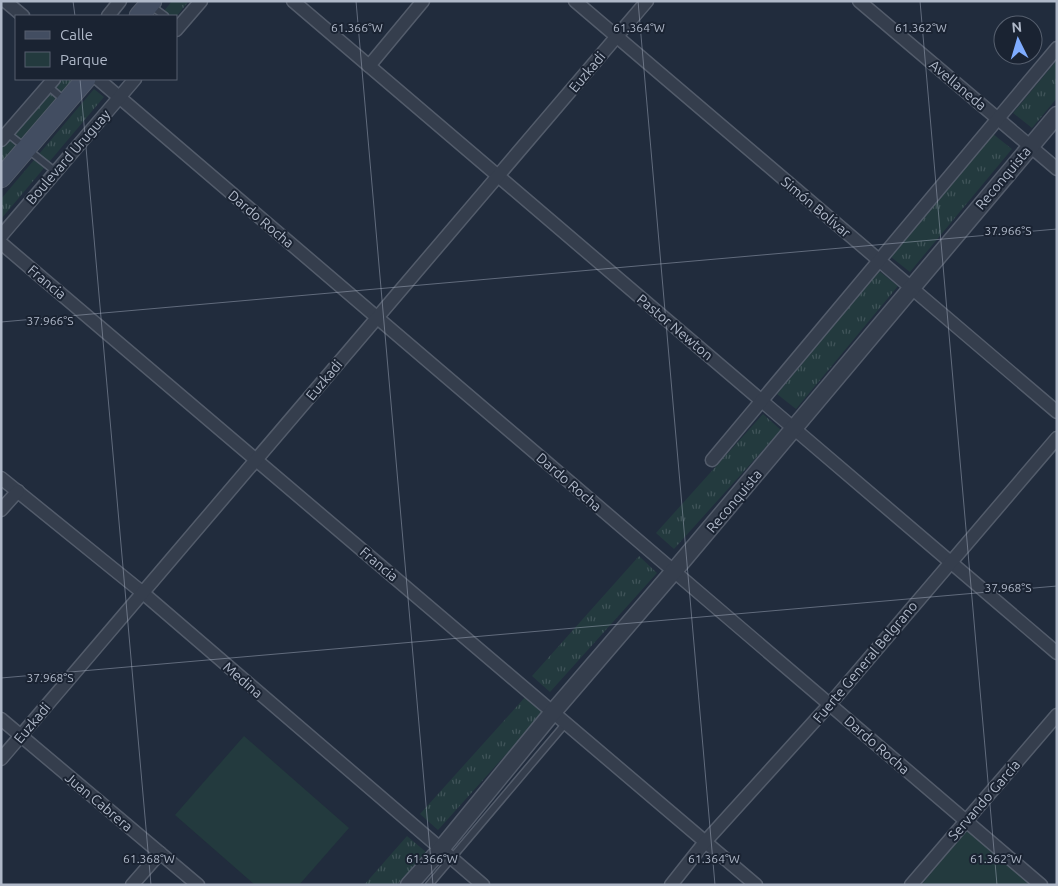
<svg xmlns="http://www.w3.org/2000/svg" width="1058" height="886" viewBox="0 0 1058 886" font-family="Ubuntu,sans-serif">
<defs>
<pattern id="grass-tufts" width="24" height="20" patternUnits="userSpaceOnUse" patternTransform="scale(1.25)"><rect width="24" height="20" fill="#233a3e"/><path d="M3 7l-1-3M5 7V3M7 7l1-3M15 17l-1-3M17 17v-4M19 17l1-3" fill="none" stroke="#405459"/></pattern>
</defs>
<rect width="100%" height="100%" fill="#212c3d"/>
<g fill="url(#grass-tufts)">
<polygon points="172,1 189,1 176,17 160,16"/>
<polygon points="1057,60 1057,98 1032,128 1013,113"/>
<polygon points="60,79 77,79 1,168 1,149"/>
<polygon points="94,89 104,97 1,219 1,199"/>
<polygon points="993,134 1012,149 910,272 891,257"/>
<polygon points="879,271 898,286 796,409 777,394"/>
<polygon points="763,414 781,430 674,549 656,533"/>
<polygon points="639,556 657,573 550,692 532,676"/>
<polygon points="527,695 545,711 438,830 420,814"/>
<polygon points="407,836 426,852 397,885 364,885"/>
</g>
<g fill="#233a3e">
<polygon points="244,736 349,828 299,885 255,885 175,815"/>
<polygon points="968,829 1033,885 921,885"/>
</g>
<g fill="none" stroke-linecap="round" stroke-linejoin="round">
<defs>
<g id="service">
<polyline points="150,5 165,16"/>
<polyline points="48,86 64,100"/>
<polyline points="7,133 56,172"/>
<polyline points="429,885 566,723"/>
</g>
<g id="minor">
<polyline points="5,1 23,16"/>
<polyline points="293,1 1057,653"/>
<polyline points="575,1 1057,412"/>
<polyline points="859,1 1057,169"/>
<polyline points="108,16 120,1"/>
<polyline points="176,30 201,1"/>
<polyline points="369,66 423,1"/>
<polyline points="98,79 1041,885"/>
<polyline points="1,140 54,79"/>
<polyline points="1,236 135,79"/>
<polyline points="1,243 756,885"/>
<polyline points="712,460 1057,48"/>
<polyline points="1,478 143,593 483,885"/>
<polyline points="1,510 18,491"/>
<polyline points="1,719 198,885"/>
<polyline points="1,759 647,1"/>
<polyline points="132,885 160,853"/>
<polyline points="671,885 705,842 830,704 1057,438"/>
<polyline points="911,885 1057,715"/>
</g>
<polyline id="tertiary" points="409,885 441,849 553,712 674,571 1057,115"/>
<g id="secondary">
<polyline points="139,16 152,1"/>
<polyline points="1,178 86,79"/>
</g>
</defs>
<use href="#service" stroke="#535c6b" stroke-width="9"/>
<use href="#minor" stroke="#535c6b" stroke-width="15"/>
<use href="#tertiary" stroke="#535c6b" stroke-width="19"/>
<use href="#secondary" stroke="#535c6b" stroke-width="21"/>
<use href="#service" stroke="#353e4d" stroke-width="6"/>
<use href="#minor" stroke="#353e4d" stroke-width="12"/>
<use href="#tertiary" stroke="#353e4d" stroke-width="16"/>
<use href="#secondary" stroke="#424d61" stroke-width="19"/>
</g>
<path fill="none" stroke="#b0b9c9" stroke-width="1" stroke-opacity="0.45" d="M73,1L75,16M356,1L433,885M638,1L715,885M920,1L997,885M80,79L151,885M1,322L1057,229M1,678L1057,586"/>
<g text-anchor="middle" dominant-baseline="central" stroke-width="4" stroke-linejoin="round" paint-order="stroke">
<g font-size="14" fill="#b0b9c9" stroke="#1a2332">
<text transform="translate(587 72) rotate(-50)">Euzkadi</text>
<text transform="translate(958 85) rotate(40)">Avellaneda</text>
<text transform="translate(68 157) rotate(-49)">Boulevard Uruguay</text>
<text transform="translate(1003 178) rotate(-50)">Reconquista</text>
<text transform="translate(816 207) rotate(40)">Simón Bolívar</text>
<text transform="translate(261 219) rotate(40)">Dardo Rocha</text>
<text transform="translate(47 282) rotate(40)">Francia</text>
<text transform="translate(675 327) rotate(40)">Pastor Newton</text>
<text transform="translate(324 380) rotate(-50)">Euzkadi</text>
<text transform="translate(569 482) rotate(41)">Dardo Rocha</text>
<text transform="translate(734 501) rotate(-50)">Reconquista</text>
<text transform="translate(379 564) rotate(40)">Francia</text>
<text transform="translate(865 662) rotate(-50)">Fuerte General Belgrano</text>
<text transform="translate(243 680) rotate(41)">Medina</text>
<text transform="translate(32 723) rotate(-50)">Euzkadi</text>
<text transform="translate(877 745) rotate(41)">Dardo Rocha</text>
<text transform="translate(984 800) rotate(-49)">Servando García</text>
<text transform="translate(99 802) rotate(40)">Juan Cabrera</text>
</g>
</g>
<g font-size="12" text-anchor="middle" fill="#b0b9c9" stroke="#1a2332" stroke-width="4" stroke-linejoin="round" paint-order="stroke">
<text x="357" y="32">61.366°W</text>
<text x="639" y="32">61.364°W</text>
<text x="921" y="32">61.362°W</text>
<text x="1008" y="235">37.966°S</text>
<text x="50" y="325">37.966°S</text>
<text x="1008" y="592">37.968°S</text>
<text x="50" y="682">37.968°S</text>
<text x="149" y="863">61.368°W</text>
<text x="432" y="863">61.366°W</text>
<text x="714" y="863">61.364°W</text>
<text x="996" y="863">61.362°W</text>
</g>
<rect width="1058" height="886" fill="none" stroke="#b0b9c9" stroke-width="5"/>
<rect x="15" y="15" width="162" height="65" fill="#1a2332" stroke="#565f6e"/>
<rect x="25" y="31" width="25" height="8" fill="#424d61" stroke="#565f6e"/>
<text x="60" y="40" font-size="15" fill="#b0b9c9">Calle</text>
<rect x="25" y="52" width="25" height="15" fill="#233a3e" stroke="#565f6e"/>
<text x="60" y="65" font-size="15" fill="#b0b9c9">Parque</text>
<g transform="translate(1018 40) rotate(355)"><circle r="24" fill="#1a2332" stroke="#565f6e"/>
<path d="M0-4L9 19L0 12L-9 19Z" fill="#7facff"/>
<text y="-8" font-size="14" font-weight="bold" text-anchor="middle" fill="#b0b9c9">N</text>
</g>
</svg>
